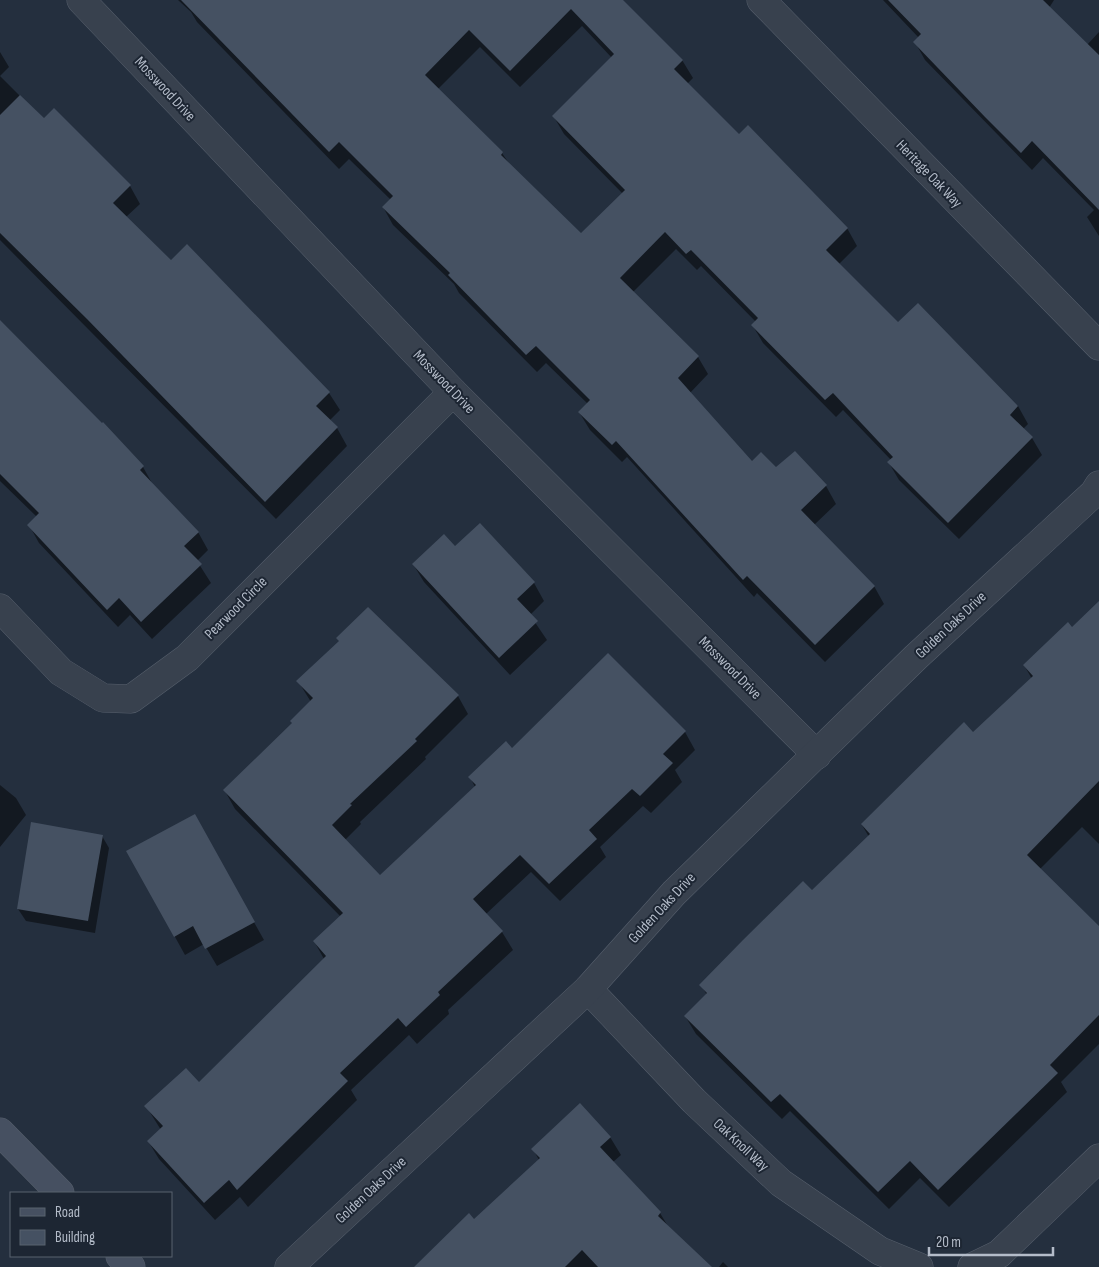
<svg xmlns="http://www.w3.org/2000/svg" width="1099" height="1267" viewBox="0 0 1099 1267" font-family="'Sofia Sans Condensed',sans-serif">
<rect width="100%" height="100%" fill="#242f3e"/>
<g fill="#0007" fill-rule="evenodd">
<path d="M178,0H622L682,60L693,78L687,84L739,136L847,228L857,246L839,264L898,324L1018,406L1028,424L1023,429L1032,438L1042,455L959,539L899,480L889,463L891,460L843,410L836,417L763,343L753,326L756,322L701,266L697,270L676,249L633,292L698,357L708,374L690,393L752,463L776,469L795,452L826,486L836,504L814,525L874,586L884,604L825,662L757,593L754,597L627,457L622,462L590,430L579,412L588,404L546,363L537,372L459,293L454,284L393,225L383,207L391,200L349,159L339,169L197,22L191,12ZM582,26L612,58L554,117L564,134L623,194L581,235L510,165L502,153L438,89L480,47L520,87Z"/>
<polygon points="883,0 1054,0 1049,8 1087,45 1099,32 1099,236 1087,217 1094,210 1043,158 1032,170 925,60 915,42 919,38"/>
<polygon points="0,52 9,67 0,76"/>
<polygon points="0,76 44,120 130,186 140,204 126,217 171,262 329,393 340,410 329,421 337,428 347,446 276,519 0,240"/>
<polygon points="0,321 143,467 153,485 198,532 208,550 197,561 211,583 152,639 130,615 118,627 39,543 29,525 37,517 0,481"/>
<polygon points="479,525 534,583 544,601 530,615 547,640 510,675 424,582 413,564 455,548"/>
<polygon points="1099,602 1099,844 1082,827 1040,869 1099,928 1099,1044 1061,1082 1067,1092 949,1207 920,1178 889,1209 790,1111 782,1119 696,1034 685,1016 707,995 701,985 812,892 869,837 862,825 973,733 1032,679 1024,665 1072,629"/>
<polygon points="608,655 685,732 695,750 675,770 682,782 651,813 643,806 600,847 606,857 560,901 531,872 486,914 502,932 513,950 448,1010 449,1014 417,1044 409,1035 351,1090 357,1100 248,1207 240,1197 215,1220 159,1159 148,1141 161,1130 146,1106 199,1084 324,959 314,941 341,917 235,809 225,791 293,724 311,702 298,681 458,696 468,714 425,757 426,759 360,822 361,824 345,840 380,876 475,787 470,777 512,749"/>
<polygon points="0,785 16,798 26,815 0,847"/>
<polygon points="204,833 264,940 217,966 204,944 185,955 128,852"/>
<polygon points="102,836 109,848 95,933 26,921 18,909"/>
<polygon points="610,1137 621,1155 613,1162 660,1213 669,1228 710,1267 416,1267 474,1221 539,1160 533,1149"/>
<polygon points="723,1262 728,1267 719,1267"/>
</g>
<g fill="#455162" fill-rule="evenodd">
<path d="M181,0H623L683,60L674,69L739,134L748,125L848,228L826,250L898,322L918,303L1018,406L1010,415L1033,437L948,523L887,462L893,457L833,393L825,400L751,325L758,318L691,250L686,254L665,232L620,278L699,356L678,378L752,461L761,452L776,467L795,451L827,485L801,510L875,586L815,645L747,576L743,580L616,441L612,445L578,412L590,400L536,346L526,355L448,275L450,273L382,207L393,196L339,142L329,152ZM571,9L614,54L552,116L625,190L581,233L501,155L503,152L425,75L469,30L510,71Z"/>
<polygon points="888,0 1043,0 1099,55 1099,210 1032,141 1021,153 985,117 913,42 921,34"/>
<polygon points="20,95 44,118 54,108 131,185 113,203 171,260 187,244 330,392 316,406 338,427 265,502 87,319 0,233 0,115"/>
<polygon points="0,320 102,423 103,422 144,466 140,470 199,532 184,546 202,564 141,622 119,598 107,610 27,525 39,513 0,474"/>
<polygon points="480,523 535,582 517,599 538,621 499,658 412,564 444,534 455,546"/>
<polygon points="1099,601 1099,781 1027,855 1099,926 1099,1015 1050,1065 1058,1073 938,1190 910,1161 878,1192 780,1094 771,1102 684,1016 707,993 699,985 743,940 803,881 812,890 870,834 861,824 964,722 973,732 1033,676 1023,665 1068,622 1072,627"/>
<polygon points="368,607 459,695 415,739 417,741 350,804 352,805 332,825 380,875 476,785 468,777 506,741 512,748 608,653 686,731 663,754 673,763 640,796 632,789 589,830 597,839 549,884 520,855 473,899 503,931 438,992 440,995 406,1027 398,1018 340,1073 348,1081 237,1190 229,1180 204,1203 147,1141 163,1126 144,1106 186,1068 199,1082 326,956 313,941 343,913 223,790 292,723 290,721 313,698 296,681 339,641 336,638"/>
<polygon points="195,814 255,922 205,949 193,926 174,937 126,851"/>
<polygon points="31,822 103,835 88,921 17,909"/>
<polygon points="580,1103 611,1137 600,1147 661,1212 658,1216 712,1267 598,1267 582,1250 565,1267 414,1267 469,1213 474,1219 540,1158 531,1149"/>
</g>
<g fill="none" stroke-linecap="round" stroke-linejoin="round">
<defs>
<g id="minor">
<polyline points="81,0 453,392 817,755"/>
<polyline points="761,0 1099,346"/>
<polyline points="0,608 61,672 103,698 131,699 187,658 453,392"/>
<polyline points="588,989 694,1101 781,1183 880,1251 919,1267"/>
<polyline points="289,1267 588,989 674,893 916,657 1094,493 1099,485"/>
<polyline points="972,1267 999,1254 1099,1158"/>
</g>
<g id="secondary">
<polyline points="0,1132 60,1193"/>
<polyline points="120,1256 131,1267"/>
</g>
</defs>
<use href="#minor" stroke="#565f6c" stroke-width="29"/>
<use href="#secondary" stroke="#565f6c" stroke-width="29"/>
<use href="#minor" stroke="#38414e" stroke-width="28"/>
<use href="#secondary" stroke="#465061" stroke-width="28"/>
</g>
<g text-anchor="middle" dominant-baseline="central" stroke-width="4" stroke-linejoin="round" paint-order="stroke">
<g font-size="15" fill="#b4bcc9" stroke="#1d2633">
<text transform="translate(165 89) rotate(47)">Mosswood Drive</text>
<text transform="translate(929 174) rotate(46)">Heritage Oak Way</text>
<text transform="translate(444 382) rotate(46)">Mosswood Drive</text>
<text transform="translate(236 608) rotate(-45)">Pearwood Circle</text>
<text transform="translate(951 625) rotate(-43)">Golden Oaks Drive</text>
<text transform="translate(730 668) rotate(45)">Mosswood Drive</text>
<text transform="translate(662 908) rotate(-47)">Golden Oaks Drive</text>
<text transform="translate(741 1145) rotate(43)">Oak Knoll Way</text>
<text transform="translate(371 1190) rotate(-43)">Golden Oaks Drive</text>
</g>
</g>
<rect x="10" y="1192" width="162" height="65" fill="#1d2633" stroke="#59626f"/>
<rect x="20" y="1208" width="25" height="8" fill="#465061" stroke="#59626f"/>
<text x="55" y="1217" font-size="15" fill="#b4bcc9">Road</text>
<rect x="20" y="1230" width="25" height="15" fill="#455162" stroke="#59626f"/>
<text x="55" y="1242" font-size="15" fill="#b4bcc9">Building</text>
<path d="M929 1247v8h124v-8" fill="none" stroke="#b4bcc9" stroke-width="2.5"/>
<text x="936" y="1247" font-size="15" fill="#b4bcc9" stroke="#1d2633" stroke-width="4" paint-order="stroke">20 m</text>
</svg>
